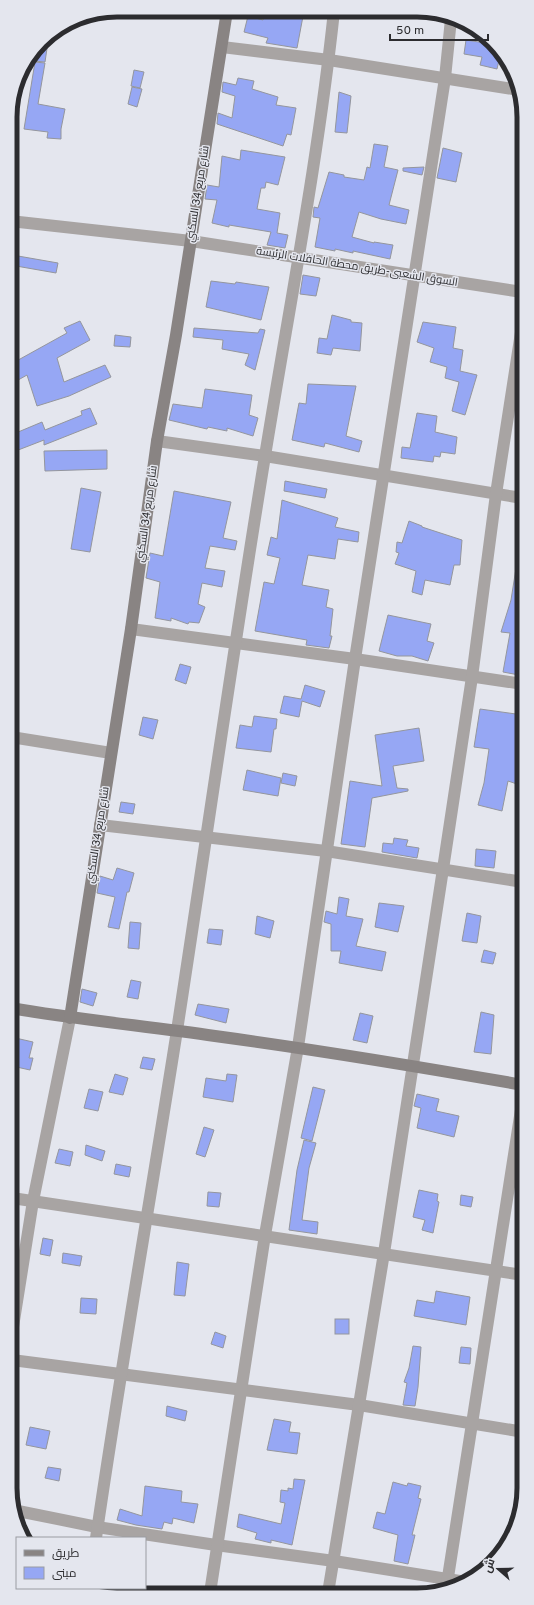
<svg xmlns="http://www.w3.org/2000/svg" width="534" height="1605" viewBox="0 0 534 1605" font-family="Overpass,Cairo,sans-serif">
<rect width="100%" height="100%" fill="#e4e6ee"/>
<g fill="#96a7f4" stroke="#94969d">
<polygon points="265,11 277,15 278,11 304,11 297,48 266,43 268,38 244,32 248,16 263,20"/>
<polygon points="49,35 45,62 34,61 36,51"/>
<polygon points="486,38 493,42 500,56 497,69 480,65 482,57 464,54 466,40 485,43"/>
<polygon points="35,62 45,63 38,104 65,109 61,129 61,139 47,138 48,132 24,129"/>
<polygon points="134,70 144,72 140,88 131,86"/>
<polygon points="238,78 254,81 252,89 278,97 276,105 296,108 291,135 287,134 283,146 217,124 218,113 232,118 235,96 222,92 223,82 236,85"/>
<polygon points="132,87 142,89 137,107 128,104"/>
<polygon points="339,92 351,96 347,133 335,132"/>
<polygon points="374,144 388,146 384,167 398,170 389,205 409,210 406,224 381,219 359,212 352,237 374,243 374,242 393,245 390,259 353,251 353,253 335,249 335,251 315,247 320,218 313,217 314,207 318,208 329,172 344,175 344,177 364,180 367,167 370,168"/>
<polygon points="443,148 462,153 456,182 437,178"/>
<polygon points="241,150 285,157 278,185 266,182 265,188 261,188 257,209 280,213 277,233 288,235 285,248 267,245 271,232 229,225 229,227 212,223 217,200 205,199 207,185 219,187 222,156 240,160"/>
<polygon points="424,167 422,175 403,171 403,168"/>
<polygon points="18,256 58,263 56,273 16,266"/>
<polygon points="303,275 320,278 316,296 300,294"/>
<polygon points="211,281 235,284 236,282 269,287 261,320 206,307"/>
<polygon points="332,315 351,320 351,322 362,323 360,351 333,348 331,355 317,353 319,338 327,339"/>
<polygon points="80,321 90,340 57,358 64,382 105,365 111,377 69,396 37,406 27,375 11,384 11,364 67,333 64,328"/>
<polygon points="423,322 456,327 453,348 463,350 460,371 477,375 465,415 452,411 459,382 445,378 447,367 430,362 434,348 417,342"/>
<polygon points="194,328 258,333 260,329 265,330 255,370 245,365 249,354 222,349 223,340 193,337"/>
<polygon points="115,335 131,337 130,347 114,346"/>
<polygon points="308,384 356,386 346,436 362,441 359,452 325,443 324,447 292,440 299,403 306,404"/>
<polygon points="205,389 252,395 249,415 258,418 253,436 227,428 227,431 208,427 207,429 169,420 173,404 202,408"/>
<polygon points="90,408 97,424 44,445 44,440 13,452 11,446 11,435 42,422 45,430 82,415 81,411"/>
<polygon points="417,413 437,416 435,432 457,437 455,454 441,452 440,457 434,456 433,462 401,458 402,447 410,448"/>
<polygon points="107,450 107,469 45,471 44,451"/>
<polygon points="285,481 327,489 325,498 284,491"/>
<polygon points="81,488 101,492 90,552 71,549"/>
<polygon points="174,491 231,502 223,538 237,541 235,550 210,546 205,568 225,571 222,587 202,583 198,604 205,607 199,623 189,622 188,624 171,618 171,621 155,618 160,582 146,578 150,553 163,556"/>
<polygon points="282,500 338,518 335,527 359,532 358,542 338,539 335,559 308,555 302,585 329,590 326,607 333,609 330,636 332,636 329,648 306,645 307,640 255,631 264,582 274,584 280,558 267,555 271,537 277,539"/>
<polygon points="409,521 422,526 422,527 462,540 460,565 454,565 450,585 425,580 422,595 412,592 416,571 395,564 399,553 396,552 397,542 402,543"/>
<polygon points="517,562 523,563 523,634 521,633 519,657 522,658 519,675 503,672 510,633 501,632 511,600"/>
<polygon points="388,615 431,624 427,641 434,643 428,661 412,656 397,656 379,651"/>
<polygon points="180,664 191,667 186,684 175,680"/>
<polygon points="305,685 325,691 320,707 302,701 299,717 280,713 284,696 301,699"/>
<polygon points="480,709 523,715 523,786 508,781 502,811 478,805 484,783 489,749 474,747"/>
<polygon points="254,716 277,719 276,729 274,729 271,752 236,748 240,725 252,727"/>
<polygon points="143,717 158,720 153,739 139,735"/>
<polygon points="419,728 424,761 393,766 397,788 408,789 408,791 372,798 365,847 341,844 350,781 382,786 375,735"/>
<polygon points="247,770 281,778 278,796 243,790"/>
<polygon points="283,773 297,776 295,786 281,783"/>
<polygon points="121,802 135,804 133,814 119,812"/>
<polygon points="394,838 408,840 406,846 419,848 417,858 382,852 383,843 393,844"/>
<polygon points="476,849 496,851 494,868 475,866"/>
<polygon points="117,868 134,873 129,892 127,892 119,929 108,927 115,897 97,893 100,876 113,880"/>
<polygon points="339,897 349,899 346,916 363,919 356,946 386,952 382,971 339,963 341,951 331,951 331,924 324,922 326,911 337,914"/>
<polygon points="379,903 404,906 398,932 375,927"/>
<polygon points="467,913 481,916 477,943 462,941"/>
<polygon points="257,916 274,921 270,938 255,934"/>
<polygon points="130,922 141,923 139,949 128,948"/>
<polygon points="209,929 223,930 221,945 207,943"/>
<polygon points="484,950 496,953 493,964 481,962"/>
<polygon points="131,980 141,982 138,999 127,997"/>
<polygon points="82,989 97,993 93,1006 80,1002"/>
<polygon points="198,1004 229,1009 226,1023 195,1015"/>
<polygon points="481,1012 494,1015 491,1054 474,1052"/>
<polygon points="360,1013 373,1016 367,1043 353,1040"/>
<polygon points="11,1037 33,1042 29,1058 33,1058 30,1070 12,1066"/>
<polygon points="143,1057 155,1059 152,1070 140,1068"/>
<polygon points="115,1074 128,1078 123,1095 109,1092"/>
<polygon points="227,1074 237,1075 233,1102 203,1097 206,1078 226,1081"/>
<polygon points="313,1087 325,1090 312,1141 301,1138"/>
<polygon points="89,1089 103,1092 98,1111 84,1108"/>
<polygon points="417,1094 439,1099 436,1111 459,1116 454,1137 417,1128 421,1108 414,1106"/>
<polygon points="204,1127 214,1130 205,1157 196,1154"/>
<polygon points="304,1140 316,1143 309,1168 302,1220 318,1222 317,1234 289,1230 297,1170"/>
<polygon points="86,1145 105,1151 102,1161 85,1155"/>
<polygon points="59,1149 73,1152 70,1166 55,1163"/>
<polygon points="116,1164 131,1167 129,1177 114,1174"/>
<polygon points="419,1190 438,1194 437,1201 439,1202 433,1233 422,1230 425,1220 413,1217"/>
<polygon points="208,1192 221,1193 219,1207 207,1206"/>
<polygon points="461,1195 473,1197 471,1207 460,1205"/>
<polygon points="43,1238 53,1240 50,1256 40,1254"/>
<polygon points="63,1253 82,1256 80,1266 62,1263"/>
<polygon points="177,1262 189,1264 185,1296 174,1295"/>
<polygon points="436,1291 470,1297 466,1325 414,1316 417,1300 434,1303"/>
<polygon points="81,1298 97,1299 96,1314 80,1313"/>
<rect x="335" y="1319" width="14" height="15"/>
<polygon points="215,1332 226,1336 223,1348 211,1344"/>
<polygon points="413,1346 421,1347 418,1387 415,1406 403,1405 407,1383 404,1382 409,1368"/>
<polygon points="461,1347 471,1348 470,1364 459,1363"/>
<polygon points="167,1406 187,1411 185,1421 166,1416"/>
<polygon points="274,1419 291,1422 289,1432 300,1433 297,1454 267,1450"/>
<polygon points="30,1427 50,1431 46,1449 26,1445"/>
<polygon points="48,1467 61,1469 59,1481 45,1478"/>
<polygon points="294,1479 305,1480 292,1545 271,1540 271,1543 255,1539 257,1533 237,1527 239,1514 281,1524 285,1503 280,1502 281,1490 288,1491 288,1488 293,1489"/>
<polygon points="393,1482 407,1486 408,1483 421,1486 418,1498 421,1499 412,1535 415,1535 408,1564 394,1561 398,1535 373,1528 377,1512 385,1514"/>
<polygon points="145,1486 182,1491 181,1502 198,1504 194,1523 173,1518 172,1524 164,1522 162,1529 136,1525 117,1520 120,1509 142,1516"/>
</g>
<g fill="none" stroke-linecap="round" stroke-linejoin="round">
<g stroke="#a8a4a3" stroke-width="12">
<polyline points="222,47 329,60 519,90"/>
<polyline points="10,221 191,241 522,292"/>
<polyline points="157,441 265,456 522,498"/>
<polyline points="131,629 355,659 523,684"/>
<polyline points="11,737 111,753"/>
<polyline points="100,825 326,851 523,882"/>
<polyline points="12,1198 523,1275"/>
<polyline points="12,1333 33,1201 70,1018"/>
<polyline points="12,1360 359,1405 524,1432"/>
<polyline points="13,1510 97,1527 216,1545 334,1561 466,1582"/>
<path d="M96,1538C121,1366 151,1196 178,1024C207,835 234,645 265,456C289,308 318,161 334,11"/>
<polyline points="88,1589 88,1588"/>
<polyline points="446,1590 523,1097"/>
<polyline points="210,1593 265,1235 298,1047 355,659 445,78 451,19"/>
<polyline points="328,1593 384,1253 443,869 472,677 496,494 522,326"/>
</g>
<g stroke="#898483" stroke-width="12">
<path d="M11,1008C79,1020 147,1026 215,1036C318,1050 421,1067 523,1085"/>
<polyline points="70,1018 131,629 157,441 176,335 227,11"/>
</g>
</g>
<g text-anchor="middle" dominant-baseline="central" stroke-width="3" stroke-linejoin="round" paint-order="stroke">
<g font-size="11" fill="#2c2c2f" stroke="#e4e6ee">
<text transform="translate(198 194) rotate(-81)">شارع مربع 34 السكني</text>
<text transform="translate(357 267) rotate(9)">السوق الشعبى-طريق محطة الحافلات الرئيسة</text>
<text transform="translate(147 514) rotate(-82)">شارع مربع 34 السكني</text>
<text transform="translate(98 835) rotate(-81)">شارع مربع 34 السكني</text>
</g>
</g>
<path d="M0 0H534V1605H0ZM117 17H417A100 100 0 0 1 517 117V1488A100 100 0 0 1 417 1588H117A100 100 0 0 1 17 1488V117A100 100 0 0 1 117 17Z" fill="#e4e6ee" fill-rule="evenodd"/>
<path fill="none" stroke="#2c2c2f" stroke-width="5" d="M117 17H417A100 100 0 0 1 517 117V1488A100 100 0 0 1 417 1588H117A100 100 0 0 1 17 1488V117A100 100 0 0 1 117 17Z"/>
<rect x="16" y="1537" width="130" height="52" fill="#e4e6ee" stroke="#9a9ca2"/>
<rect x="24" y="1550" width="20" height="6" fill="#898483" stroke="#9a9ca2"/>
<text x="52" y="1557" font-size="12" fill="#2c2c2f">طريق</text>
<rect x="24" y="1567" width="20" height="12" fill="#96a7f4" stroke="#9a9ca2"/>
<text x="52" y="1577" font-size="12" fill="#2c2c2f">مبنى</text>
<g transform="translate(498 1569) rotate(290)" stroke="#e4e6ee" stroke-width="3" paint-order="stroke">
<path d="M0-3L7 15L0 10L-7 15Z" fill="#2c2c2f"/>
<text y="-6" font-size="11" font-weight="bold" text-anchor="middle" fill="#2c2c2f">ش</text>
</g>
<path d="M390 34v6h98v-6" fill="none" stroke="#2c2c2f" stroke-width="2"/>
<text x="396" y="34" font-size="12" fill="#2c2c2f" stroke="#e4e6ee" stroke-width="3" paint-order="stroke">50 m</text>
</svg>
